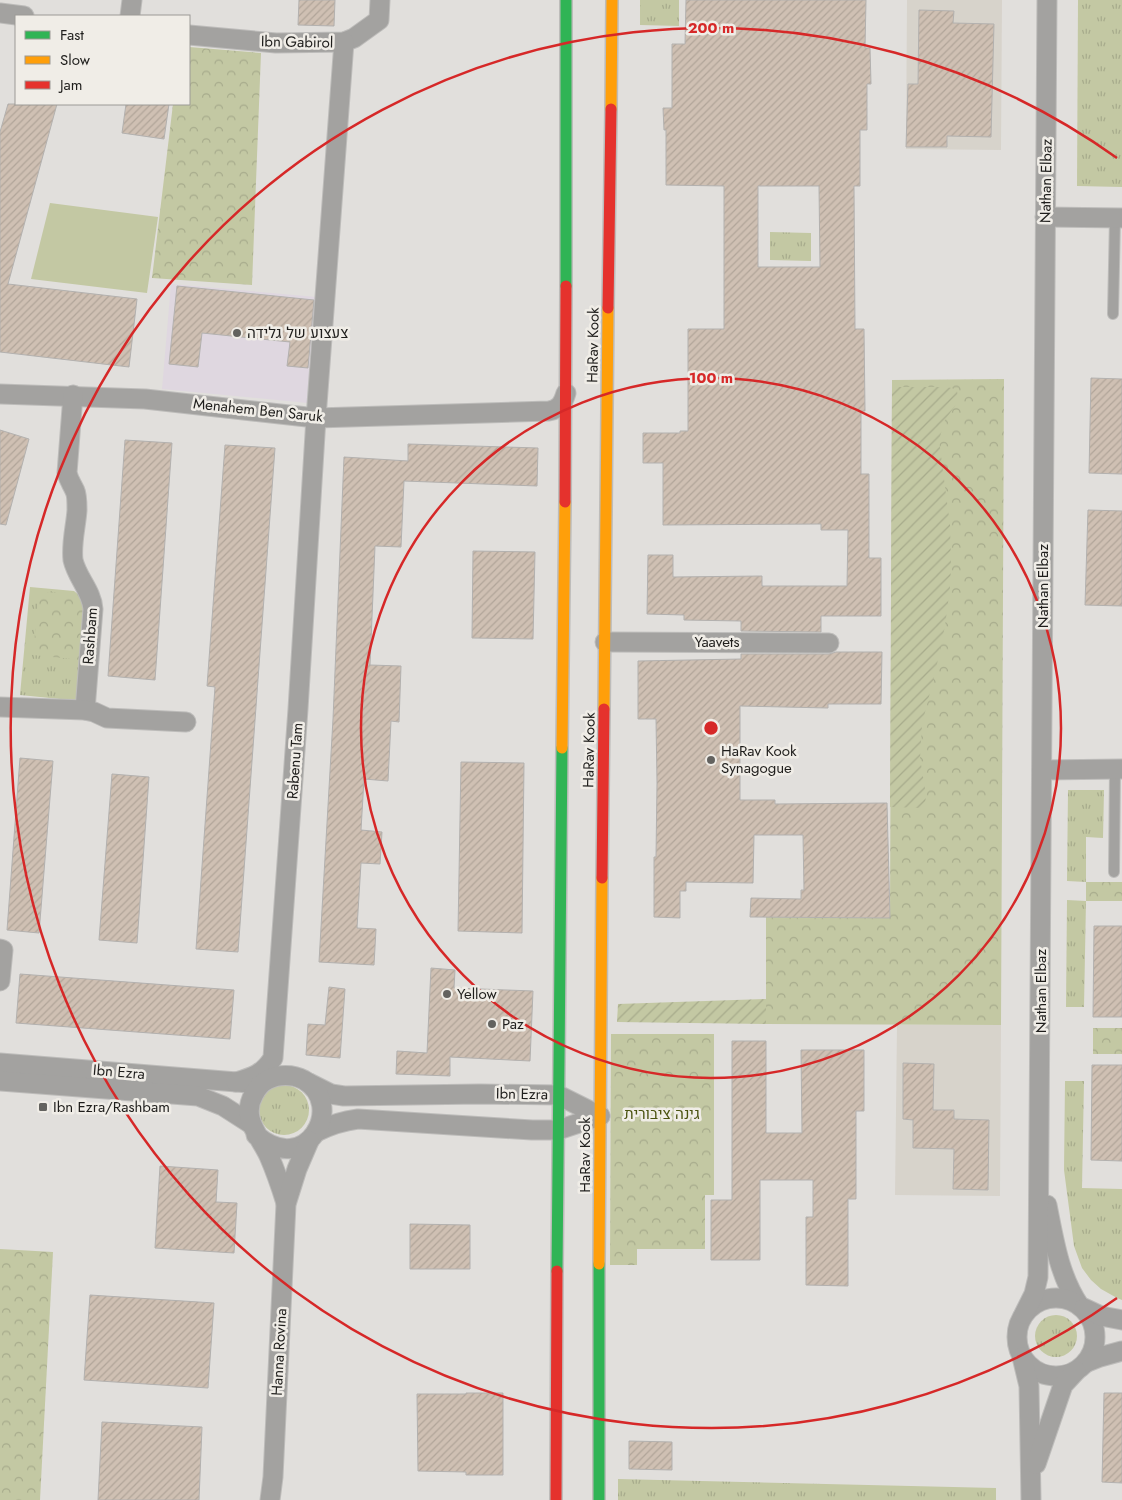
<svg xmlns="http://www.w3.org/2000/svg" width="1122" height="1500" viewBox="0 0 1122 1500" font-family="Jost,Heebo,sans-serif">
<defs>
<pattern id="grass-tufts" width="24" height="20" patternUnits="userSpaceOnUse" patternTransform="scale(1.25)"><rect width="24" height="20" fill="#c3c8a3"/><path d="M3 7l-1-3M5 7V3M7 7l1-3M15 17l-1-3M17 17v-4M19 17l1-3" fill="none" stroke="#a7ab8c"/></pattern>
<pattern id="park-crowns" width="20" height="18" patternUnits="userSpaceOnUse" patternTransform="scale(1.25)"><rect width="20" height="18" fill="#c3c8a3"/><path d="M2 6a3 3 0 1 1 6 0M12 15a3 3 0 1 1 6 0" fill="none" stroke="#a7ab8c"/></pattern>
<pattern id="garden-furrows" width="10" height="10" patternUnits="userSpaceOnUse" patternTransform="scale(1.25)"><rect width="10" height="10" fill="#c3c8a3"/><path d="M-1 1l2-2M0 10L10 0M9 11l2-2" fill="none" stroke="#a7ab8c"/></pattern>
<pattern id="building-hatch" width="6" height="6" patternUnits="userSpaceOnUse" patternTransform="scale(1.25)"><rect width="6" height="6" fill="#cfc0b3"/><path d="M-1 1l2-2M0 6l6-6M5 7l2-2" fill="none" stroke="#b1a599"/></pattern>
</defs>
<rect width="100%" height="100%" fill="#e1dfdc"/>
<polygon fill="#dfd7e0" points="171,284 328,298 318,404 162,389"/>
<g fill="#d7d3cb">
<polygon points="907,0 1002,0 1001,150 906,149"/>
<polygon points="897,1025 1001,1025 1000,1196 895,1195"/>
</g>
<g fill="url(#grass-tufts)">
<polygon points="640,0 679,0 679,26 640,25"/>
<polygon points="1078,0 1122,0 1122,187 1077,186"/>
<polygon points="770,232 811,233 811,261 770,260"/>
<polygon points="30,587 74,591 89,603 80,701 20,695"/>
<polygon points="1068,790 1104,790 1103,838 1086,837 1086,882 1067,881"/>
<polygon points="1067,900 1086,901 1084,1007 1066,1007"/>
<polygon points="1065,1081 1084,1081 1082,1188 1122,1189 1122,1300 1117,1298 1101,1289 1091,1280 1082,1268 1074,1246 1064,1170"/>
<circle cx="284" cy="1110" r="25"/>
<circle cx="1056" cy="1336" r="21"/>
<polygon points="618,1479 996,1488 996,1500 618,1500"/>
</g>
<g fill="url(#park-crowns)">
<polygon points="189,47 261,53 252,285 152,278 173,104 189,104"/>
<polygon points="1004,379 1001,1025 766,1024 766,917 890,918 892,380"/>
<polygon points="45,592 74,594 87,606 81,660 33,655 38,601"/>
<rect x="1086" y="882" width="36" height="19"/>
<rect x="1093" y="1028" width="29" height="26"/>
<polygon points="611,1034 714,1034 714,1195 705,1195 705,1249 637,1249 637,1265 610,1265"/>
<polygon points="0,1249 53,1252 40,1500 0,1500"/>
</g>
<g fill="url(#garden-furrows)">
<polygon points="892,387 945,387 952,388 957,391 958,397 955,406 945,420 939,440 950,525 951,565 950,587 945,626 936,669 922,724 920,758 926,795 925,804 923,808 890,807"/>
<polygon points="766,999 766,1024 617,1022 618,1004"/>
</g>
<polygon fill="#c3c8a3" points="50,203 158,217 147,293 31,279"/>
<g fill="url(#building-hatch)" stroke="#b3b1af" fill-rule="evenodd">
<polygon points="299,0 335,0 334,26 298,25"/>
<path d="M686,0H866L865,48H870L871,84H867V130H860V186H854L855,329H864L865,411H861V474H869V558H881V616H821V632L741,631V621L684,620V615L647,614L648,555H673V577L762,576V586H847L848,530H821V524L663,525V463H643V433H680V431H688V329H724V186L666,185V130H664L663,108H672V44H685ZM758,186H819L820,267H758Z"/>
<polygon points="919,10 954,11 953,23 994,24 991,137 947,136 947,147 906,147 908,84 918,84"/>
<polygon points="8,104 57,104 8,284 137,299 129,367 0,352 0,132"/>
<polygon points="126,104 169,104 164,139 122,133"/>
<polygon points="177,286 314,300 308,368 287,366 290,342 202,333 198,367 169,364"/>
<polygon points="1091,378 1122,379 1122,474 1089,473"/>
<polygon points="0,430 29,439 6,525 0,524"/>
<polygon points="125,440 172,443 155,680 108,676"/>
<polygon points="408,444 538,448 537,486 404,481 401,547 375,546 370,665 401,666 399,722 391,721 388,781 364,779 361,830 382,832 380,864 361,863 357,928 376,929 374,965 319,962 333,719 344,457 408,461"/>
<polygon points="225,445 275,448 238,952 196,949 215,687 207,686"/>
<polygon points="1088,510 1122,511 1122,606 1085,605"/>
<polygon points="473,551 535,552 533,639 472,638"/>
<polygon points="836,652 882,652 881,704 828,704 828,708 740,706 740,800 775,800 775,804 887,803 890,918 750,917 751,898 801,899 801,890 804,890 803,835 754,835 753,883 686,882 686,891 680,891 680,918 654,917 654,857 656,857 657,783 656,719 638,719 638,661 741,659 741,654 829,654"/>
<polygon points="20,758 53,761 39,933 7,930"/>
<polygon points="461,762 524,763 522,933 458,931"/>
<polygon points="112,774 149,777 137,943 99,940"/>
<polygon points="1094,926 1122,926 1122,1017 1093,1017"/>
<polygon points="431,968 455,970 454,988 533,991 530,1061 450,1057 450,1076 396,1074 397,1051 427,1053"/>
<polygon points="20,974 234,990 230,1039 16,1023"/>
<polygon points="329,987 345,989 340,1058 306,1055 308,1024 325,1025"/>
<polygon points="732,1041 766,1041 766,1133 802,1133 801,1050 864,1050 864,1111 856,1111 856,1199 848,1199 848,1286 806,1285 806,1217 813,1217 813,1180 760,1180 760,1260 711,1260 711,1200 732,1200"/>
<polygon points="903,1063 934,1064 933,1110 954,1110 954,1119 989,1120 988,1190 953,1189 954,1149 913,1148 913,1120 903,1119"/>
<polygon points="1092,1065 1122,1065 1122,1161 1091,1160"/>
<polygon points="160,1166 218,1170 216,1202 237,1203 234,1253 155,1248"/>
<polygon points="410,1224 470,1225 470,1269 410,1269"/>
<polygon points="90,1295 214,1303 208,1388 84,1380"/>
<polygon points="466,1393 503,1393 503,1475 466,1475 466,1472 418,1471 417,1394 466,1394"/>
<polygon points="1104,1393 1122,1393 1122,1483 1102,1482"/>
<polygon points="102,1422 202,1427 199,1500 98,1500"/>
<polygon points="629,1441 672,1442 672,1470 629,1469"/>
</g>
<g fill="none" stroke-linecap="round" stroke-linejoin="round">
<defs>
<g id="lane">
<polyline points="1113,314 1115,218"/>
<polyline points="1114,872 1115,769"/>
</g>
<g id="street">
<polyline points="0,13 24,16"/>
<polyline points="130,16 132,0"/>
<polyline points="189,35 276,43 344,42 354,38 379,20 380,0"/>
<polyline points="1045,217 1122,218"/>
<path d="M0,394L145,399L316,418L549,411C560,409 563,403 566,393"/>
<path d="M73,395L67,473C69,481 72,484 75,491C77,495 77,504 77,510C76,526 71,543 73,560C77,578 92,591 93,609L85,710"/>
<polyline points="605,642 829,643"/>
<polyline points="0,707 85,710 94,712 107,718 186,722"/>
<polyline points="1042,770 1122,769"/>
<polyline points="0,949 3,950 0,981"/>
<polyline points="0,1063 249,1083"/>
<polyline points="0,1081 198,1096 223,1106 251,1124"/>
<path d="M236,1082C253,1077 263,1074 273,1058L298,709L316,418L344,42"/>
<polyline points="309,1083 331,1094 344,1096 480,1094 558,1095 600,1116"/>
<path d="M316,1132C330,1125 342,1121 358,1119L532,1130H558L600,1116"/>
<path d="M256,1135C306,1179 347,1105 304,1080C293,1074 278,1074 267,1080C261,1083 257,1088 254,1094C240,1118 260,1136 269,1156C276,1172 281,1187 286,1203"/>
<path d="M1047,1205C1054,1240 1059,1275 1079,1305"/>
<circle cx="1056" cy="1337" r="39"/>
<polyline points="1084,1308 1101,1316 1122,1320"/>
<polyline points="1024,1314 1034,1294 1038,1277 1047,0"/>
<polyline points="1022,1357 1029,1386 1031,1500"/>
<polyline points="1085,1363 1100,1357 1122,1351"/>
<polyline points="1036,1464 1063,1385 1076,1371"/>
<polyline points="270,1500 273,1477 286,1204 297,1169 309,1141"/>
</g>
<g id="fast">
<polyline points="566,0 566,286"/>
<polyline points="557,1271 562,748"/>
<polyline points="599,1500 599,1264"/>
</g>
<g id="slow">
<polyline points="611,109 612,0"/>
<polyline points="604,709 608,308"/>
<polyline points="562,748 565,502"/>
<polyline points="599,1264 602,878"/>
</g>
<g id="jam">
<polyline points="608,308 611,109"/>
<polyline points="565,502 566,286"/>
<polyline points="602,878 604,709"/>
<polyline points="556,1500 557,1271"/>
</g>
</defs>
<use href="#lane" stroke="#bdbcba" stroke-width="12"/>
<use href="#street" stroke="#bdbcba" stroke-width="21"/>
<use href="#fast" stroke="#bdbcba" stroke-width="14"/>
<use href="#slow" stroke="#bdbcba" stroke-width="14"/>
<use href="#jam" stroke="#bdbcba" stroke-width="14"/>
<use href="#lane" stroke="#a3a2a0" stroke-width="10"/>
<use href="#street" stroke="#a3a2a0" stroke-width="19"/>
<use href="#fast" stroke="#30b455" stroke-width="11"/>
<use href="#slow" stroke="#ff9f0a" stroke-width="11"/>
<use href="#jam" stroke="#e5322d" stroke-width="11"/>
</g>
<g fill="none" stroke="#d62828" stroke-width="2.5">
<circle cx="711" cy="728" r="350"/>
<path d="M1117 1298A700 700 0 1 1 1117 158"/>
</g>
<g fill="#63625f" stroke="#f0ede7" stroke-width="2">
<circle cx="237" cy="333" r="5"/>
<circle cx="711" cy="760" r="5"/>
<circle cx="447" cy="994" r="5"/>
<circle cx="492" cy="1024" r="5"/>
<rect x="38" y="1102" width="10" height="10" rx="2.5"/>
</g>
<g text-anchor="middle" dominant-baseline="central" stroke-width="5" stroke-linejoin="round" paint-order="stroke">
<g font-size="15" fill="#1f1e1c" stroke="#f0ede7">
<text transform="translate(297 42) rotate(1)">Ibn Gabirol</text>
<text transform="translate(1046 181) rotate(-89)">Nathan Elbaz</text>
<text transform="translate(593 345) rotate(-89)">HaRav Kook</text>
<text transform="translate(258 410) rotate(6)">Menahem Ben Saruk</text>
<text transform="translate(1043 586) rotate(-90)">Nathan Elbaz</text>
<text transform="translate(90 636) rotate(-86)">Rashbam</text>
<text x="717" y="642">Yaavets</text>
<text transform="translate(589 750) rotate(-89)">HaRav Kook</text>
<text transform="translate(295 761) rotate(-86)">Rabenu Tam</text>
<text transform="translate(1041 991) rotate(-90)">Nathan Elbaz</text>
<text transform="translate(119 1072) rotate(5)">Ibn Ezra</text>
<text transform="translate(522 1094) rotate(1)">Ibn Ezra</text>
<text transform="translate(585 1155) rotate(-90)">HaRav Kook</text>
<text transform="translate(279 1352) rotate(-87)">Hanna Rovina</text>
</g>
<g font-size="15" fill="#1f1e1c" stroke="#f0ede7" text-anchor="start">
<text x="247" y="333">צעצוע של גלידה</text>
<text x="721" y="751">HaRav Kook<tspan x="721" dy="17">Synagogue</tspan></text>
<text x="457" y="994">Yellow</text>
<text x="502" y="1024">Paz</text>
<text x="53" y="1107">Ibn Ezra/Rashbam</text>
</g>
<g font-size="15" fill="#4b5310" stroke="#f0ede7">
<text x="662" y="1114">גינה ציבורית</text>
</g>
</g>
<circle cx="711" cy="728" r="8" fill="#d62828" stroke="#f0ede7" stroke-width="2.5"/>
<g font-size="15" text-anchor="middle" font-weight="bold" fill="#d62828" stroke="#f0ede7" stroke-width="5" stroke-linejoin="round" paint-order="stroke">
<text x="711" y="33">200 m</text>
<text x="711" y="383">100 m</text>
</g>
<rect x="15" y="15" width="175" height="90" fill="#f0ede7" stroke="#9c9a96"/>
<rect x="25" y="31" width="25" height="8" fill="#30b455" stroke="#9c9a96"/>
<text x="60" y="40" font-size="15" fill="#1f1e1c">Fast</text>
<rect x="25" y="56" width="25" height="8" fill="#ff9f0a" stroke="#9c9a96"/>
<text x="60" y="65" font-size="15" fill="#1f1e1c">Slow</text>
<rect x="25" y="81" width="25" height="8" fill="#e5322d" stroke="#9c9a96"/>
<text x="60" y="90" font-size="15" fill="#1f1e1c">Jam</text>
</svg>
